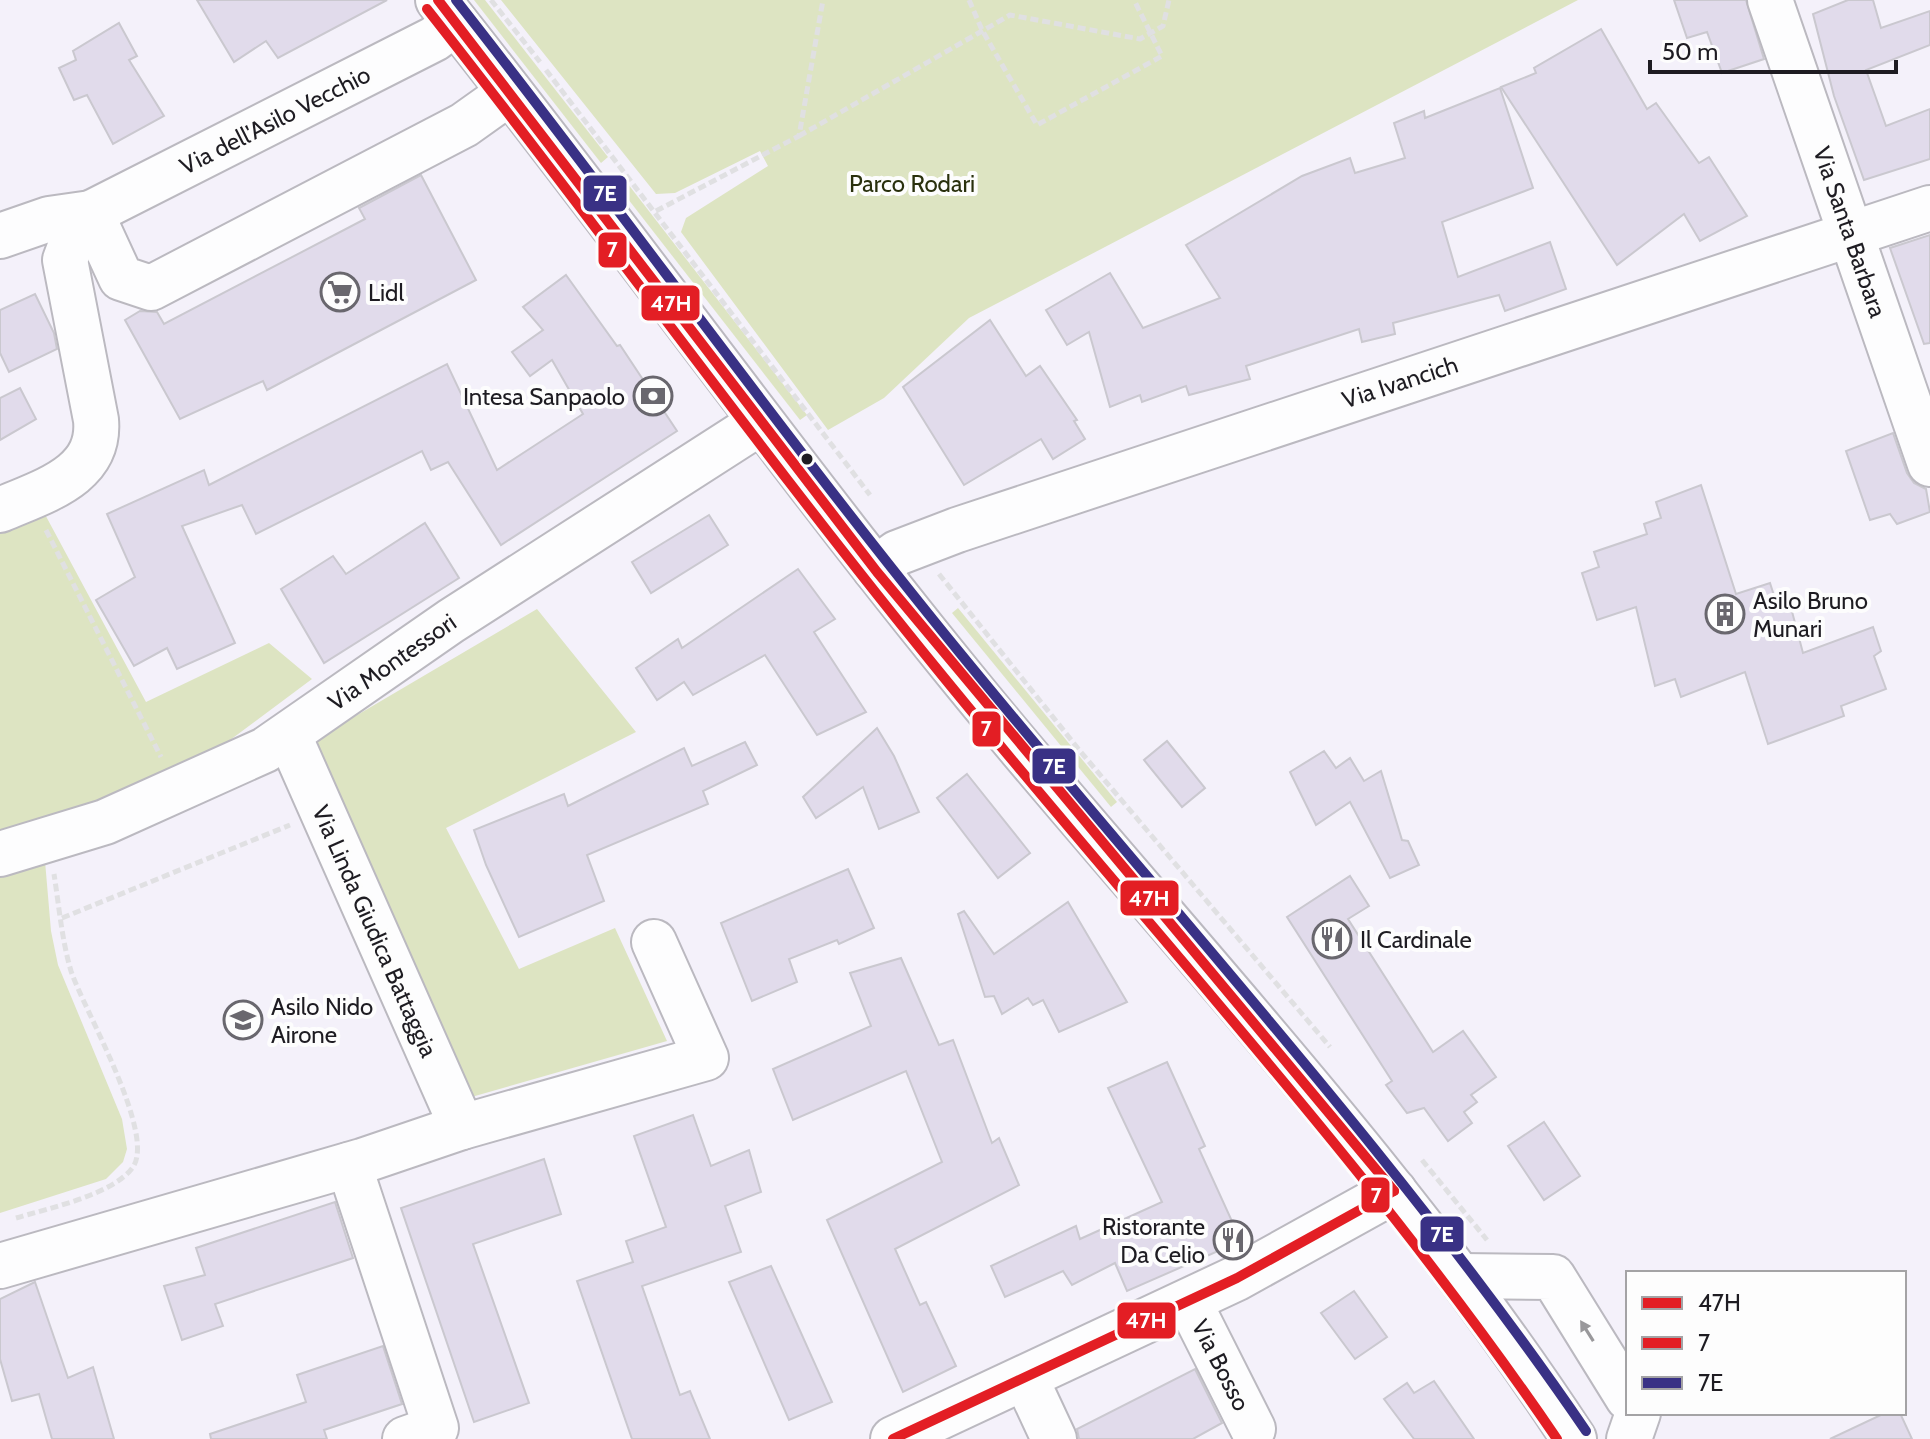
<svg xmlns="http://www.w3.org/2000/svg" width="1930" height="1439" viewBox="0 0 1930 1439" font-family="Cabin,sans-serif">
<rect width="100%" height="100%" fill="#f4f1fa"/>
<g fill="#dde4c2">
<polygon points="474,0 485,0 608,157 601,163"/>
<polygon points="501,0 1578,0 969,318 884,398 828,430 681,232 686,218 768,166 760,151 675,193 656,194"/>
<polygon points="621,175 807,415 800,420 614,181"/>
<polygon points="41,507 146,702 269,643 312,679 222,746 104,801 0,832 0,525"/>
<polygon points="958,608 1117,802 1111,807 952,613"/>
<polygon points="537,609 636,732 446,828 519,969 615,928 667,1041 468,1098 308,744"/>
<polygon points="45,861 51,931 58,965 122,1119 127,1149 123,1162 106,1179 0,1213 0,875"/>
</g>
<g fill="#e1dbeb" stroke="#cac8cf" stroke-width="2">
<polygon points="197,0 387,0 278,58 266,41 234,62"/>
<polygon points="1674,0 1746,0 1764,59 1722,73 1707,32 1687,38"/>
<polygon points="1848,0 1873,0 1881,28 1930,11 1930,45 1866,70 1886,126 1930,109 1930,159 1864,180 1834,96 1813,14"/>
<polygon points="119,23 137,56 129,60 164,116 113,144 87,95 74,100 59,68 76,60 73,51"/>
<polygon points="1601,29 1647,109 1656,103 1699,163 1709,157 1747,216 1700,241 1684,214 1617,265 1501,87 1536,73 1534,68"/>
<polygon points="1500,88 1533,188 1442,222 1458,277 1550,242 1566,289 1505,311 1499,295 1393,323 1395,334 1362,342 1359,329 1246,366 1250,379 1189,395 1186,386 1142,402 1140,395 1110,407 1089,332 1067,345 1046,310 1110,273 1143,328 1220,298 1186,245 1302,176 1350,158 1355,173 1405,158 1394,123 1424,111 1425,118"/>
<polygon points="421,175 476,280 267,390 263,381 180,419 125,320 140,311 157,312 164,324 365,219 359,208"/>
<polygon points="1930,235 1930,343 1924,344 1890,248"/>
<polygon points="566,275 617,346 620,345 677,431 501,545 448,462 431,470 422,451 256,534 242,505 182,526 235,643 177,669 167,648 134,666 96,600 135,577 107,514 204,470 209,485 447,364 497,470 583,414 552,360 530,376 512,352 543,330 523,307"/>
<polygon points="35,294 54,333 57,349 9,372 0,353 0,310"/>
<polygon points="990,320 1026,376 1040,366 1077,420 1074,421 1085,439 1053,459 1041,439 964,485 903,387"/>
<polygon points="20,388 36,419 0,440 0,398"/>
<polygon points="1893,433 1907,473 1914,483 1926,489 1930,512 1897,524 1890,514 1870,520 1846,451"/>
<polygon points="1701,485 1736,594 1770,583 1778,608 1790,604 1803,653 1873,627 1881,651 1874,656 1886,689 1841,706 1844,716 1768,744 1745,672 1681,697 1675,679 1655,686 1636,607 1597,620 1582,573 1599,567 1594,552 1647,534 1644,524 1661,518 1656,502"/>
<polygon points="709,515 728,545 651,593 632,562"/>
<polygon points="425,523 459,578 324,663 281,589 333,556 346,574"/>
<polygon points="798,569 835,619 814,632 866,712 817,735 765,655 693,695 684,682 657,700 636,668 678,639 682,648"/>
<polygon points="877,728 894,756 919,812 879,829 863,787 816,818 803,797"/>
<polygon points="1167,741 1205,788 1182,807 1144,760"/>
<polygon points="745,742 757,765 703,791 708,804 587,855 604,901 519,937 486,865 474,830 564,794 568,806 684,748 692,766"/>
<polygon points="1324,751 1336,768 1350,758 1364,781 1381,771 1402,840 1408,841 1419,865 1390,878 1350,802 1316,825 1290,772"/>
<polygon points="967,774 1030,853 998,878 937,798"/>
<polygon points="848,869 874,928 839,944 837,940 789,959 797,982 752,1001 721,923"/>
<polygon points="1350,876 1369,906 1348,919 1433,1052 1463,1031 1496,1077 1471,1095 1477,1102 1464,1112 1472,1123 1448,1141 1424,1108 1407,1113 1386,1085 1392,1081 1287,917"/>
<polygon points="1068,902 1127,1002 1059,1032 1043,1000 1033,1005 1028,998 1002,1014 994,996 985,997 958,914 964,911 994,954"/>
<polygon points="901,958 939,1045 953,1040 992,1143 999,1138 1019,1185 895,1249 920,1305 926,1302 956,1366 903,1392 827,1220 942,1162 906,1071 793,1120 773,1069 871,1026 850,973"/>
<polygon points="1167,1062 1205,1146 1199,1149 1241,1241 1127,1291 1115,1263 1072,1285 1063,1271 1005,1297 991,1266 1076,1226 1080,1239 1162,1202 1108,1088"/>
<polygon points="693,1115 711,1166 749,1150 761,1192 725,1206 741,1252 642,1286 680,1395 690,1391 710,1439 632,1439 577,1281 633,1262 626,1241 666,1227 634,1136"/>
<polygon points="1544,1122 1580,1176 1544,1200 1508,1146"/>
<polygon points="544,1159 561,1214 473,1244 529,1403 474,1422 401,1208"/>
<polygon points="335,1202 353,1258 215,1304 223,1326 182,1340 164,1286 205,1275 196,1248"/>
<polygon points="771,1266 832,1402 789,1420 729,1282"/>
<polygon points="35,1282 68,1378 93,1367 114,1439 52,1439 39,1394 12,1401 0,1359 0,1299"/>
<polygon points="1354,1291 1387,1337 1355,1359 1321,1313"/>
<polygon points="383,1346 402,1404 324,1430 327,1439 211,1439 210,1434 306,1402 297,1375"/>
<polygon points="1195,1369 1222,1423 1193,1439 1079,1439 1077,1429"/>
<polygon points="1434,1381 1474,1439 1414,1439 1384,1399 1407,1383 1414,1393"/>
<polygon points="1885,1413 1900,1413 1912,1439 1830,1439"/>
</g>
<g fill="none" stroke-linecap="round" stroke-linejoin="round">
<defs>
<g id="minor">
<path d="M438,0C635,247 817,506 1021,749C1211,975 1412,1191 1574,1439"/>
<polyline points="1770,0 1930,464"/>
<polyline points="0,236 49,219 91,213 121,278 151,288 464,125 509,93"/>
<path d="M0,510C43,491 101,476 96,420L65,260L78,225L91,213L434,39L456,23"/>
<polyline points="875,569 897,553 957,530 1930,208"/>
<polyline points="289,736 462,1127 706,1058 654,942"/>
<polyline points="0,854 105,822 265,750 451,621 761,422"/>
<polyline points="349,1165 436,1428 405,1439"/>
<polyline points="0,1266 362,1161 462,1127"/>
<polyline points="1461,1276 1553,1277 1628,1398"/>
<polyline points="1189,1302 1253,1429"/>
<polyline points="1026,1379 1054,1439"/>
<polyline points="893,1439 1237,1278 1394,1191"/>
<polyline points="1629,1439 1638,1413"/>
</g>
</defs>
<use href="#minor" stroke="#bbb9c0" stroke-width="48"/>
<g stroke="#e0e0e2" stroke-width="5" stroke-dasharray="8 4" stroke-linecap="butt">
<polyline points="491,0 540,62"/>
<polyline points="969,0 982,30 1037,125 1162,56 1134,0"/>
<polyline points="546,70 870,495"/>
<polyline points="799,136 1010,15 1140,39 1163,26 1169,0"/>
<polyline points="656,211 799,136 823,0"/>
<polyline points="46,530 161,757"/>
<polyline points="939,574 1080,751 1330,1047"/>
<polyline points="62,918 290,825"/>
<polyline points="1422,1160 1487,1240"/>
<path d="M16,1218C49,1208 113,1195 133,1167C156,1133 84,1010 71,971C62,941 59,906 54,874"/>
</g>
<use href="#minor" stroke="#fdfdfe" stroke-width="44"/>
<defs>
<g id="bus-1">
<polyline points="438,0 877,572 1394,1191"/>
<polyline points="893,1439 1237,1278 1394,1191"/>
</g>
<path id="bus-2" d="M427,9C599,227 761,453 937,669C1145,925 1371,1166 1557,1439"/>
<path id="bus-3" d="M456,0C626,216 786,440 960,653C1171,911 1397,1155 1586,1431"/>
</defs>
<use href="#bus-1" stroke="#fdfdfd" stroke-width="16"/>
<use href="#bus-2" stroke="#fdfdfd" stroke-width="16"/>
<use href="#bus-3" stroke="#fdfdfd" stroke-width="16"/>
<use href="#bus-1" stroke="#e31e24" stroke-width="10"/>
<use href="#bus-2" stroke="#e31e24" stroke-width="10"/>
<use href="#bus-3" stroke="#393185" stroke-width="10"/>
</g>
<defs><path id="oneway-solid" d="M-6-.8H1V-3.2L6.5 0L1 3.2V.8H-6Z" transform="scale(2)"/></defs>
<use fill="#99989b" href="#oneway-solid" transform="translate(1587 1331) rotate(-122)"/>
<defs>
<symbol id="supermarket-ring" viewBox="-11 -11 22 22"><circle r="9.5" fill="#fdfdfd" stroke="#69676e" stroke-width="1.5"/><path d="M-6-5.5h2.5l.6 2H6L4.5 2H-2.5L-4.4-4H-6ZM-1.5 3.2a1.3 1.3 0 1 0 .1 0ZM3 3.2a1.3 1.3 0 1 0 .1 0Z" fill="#69676e"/></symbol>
<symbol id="bank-ring" viewBox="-11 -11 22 22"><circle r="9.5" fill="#fdfdfd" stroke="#69676e" stroke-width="1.5"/><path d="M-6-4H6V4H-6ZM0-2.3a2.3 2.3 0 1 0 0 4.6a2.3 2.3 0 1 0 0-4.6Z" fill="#69676e"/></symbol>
<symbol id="building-ring" viewBox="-11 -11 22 22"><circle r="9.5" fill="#fdfdfd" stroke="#69676e" stroke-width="1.5"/><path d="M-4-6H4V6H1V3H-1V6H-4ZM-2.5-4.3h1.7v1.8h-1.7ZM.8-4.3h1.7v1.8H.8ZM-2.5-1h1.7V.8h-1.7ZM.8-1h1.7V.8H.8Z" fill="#69676e"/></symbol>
<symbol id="restaurant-ring" viewBox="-11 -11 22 22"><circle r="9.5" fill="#fdfdfd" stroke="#69676e" stroke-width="1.5"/><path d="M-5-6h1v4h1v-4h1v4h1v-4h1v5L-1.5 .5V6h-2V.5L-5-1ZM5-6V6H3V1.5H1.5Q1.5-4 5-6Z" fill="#69676e"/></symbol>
<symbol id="school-ring" viewBox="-11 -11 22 22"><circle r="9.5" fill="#fdfdfd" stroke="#69676e" stroke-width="1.5"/><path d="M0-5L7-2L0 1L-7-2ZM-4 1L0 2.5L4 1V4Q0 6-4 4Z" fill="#69676e"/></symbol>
</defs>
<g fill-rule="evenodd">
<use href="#supermarket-ring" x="318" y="270" width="44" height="44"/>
<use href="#bank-ring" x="631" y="374" width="44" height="44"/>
<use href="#building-ring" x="1703" y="592" width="44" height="44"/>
<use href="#restaurant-ring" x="1310" y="917" width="44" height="44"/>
<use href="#school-ring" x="221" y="998" width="44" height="44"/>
<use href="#restaurant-ring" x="1211" y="1218" width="44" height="44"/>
</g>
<circle fill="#1e1c22" stroke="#fdfdfd" stroke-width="3" cx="807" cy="459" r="7"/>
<g text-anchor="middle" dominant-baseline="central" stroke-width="8" stroke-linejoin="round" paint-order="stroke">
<g font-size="24" fill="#1e1c22" stroke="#fdfdfd">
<text transform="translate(275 120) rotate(-27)">Via dell'Asilo Vecchio</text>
<text transform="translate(1850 232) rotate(71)">Via Santa Barbara</text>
<text transform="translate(1400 382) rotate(-18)">Via Ivancich</text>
<text transform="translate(392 662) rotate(-35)">Via Montessori</text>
<text transform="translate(375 931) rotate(66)">Via Linda Giudica Battaggia</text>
<text transform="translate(1221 1365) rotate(63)">Via Bosso</text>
</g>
<g font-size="24" fill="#29300d" stroke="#fdfdfd">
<text x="912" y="183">Parco Rodari</text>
</g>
<g font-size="24" fill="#1e1c22" stroke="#fdfdfd" text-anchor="start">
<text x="368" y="292">Lidl</text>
<text x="625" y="396" text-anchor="end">Intesa Sanpaolo</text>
<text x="1753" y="600">Asilo Bruno<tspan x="1753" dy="28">Munari</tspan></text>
<text x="1360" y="939">Il Cardinale</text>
<text x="271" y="1006">Asilo Nido<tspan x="271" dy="28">Airone</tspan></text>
<text x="1205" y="1226" text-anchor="end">Ristorante<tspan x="1205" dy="28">Da Celio</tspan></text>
</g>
</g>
<g stroke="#fdfdfd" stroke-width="3">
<rect x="582" y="174" width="46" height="39" rx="8" fill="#393185"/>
<rect x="597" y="231" width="31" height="38" rx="8" fill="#e31e24"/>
<rect x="640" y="284" width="61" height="38" rx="8" fill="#e31e24"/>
<rect x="971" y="710" width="31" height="38" rx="8" fill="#e31e24"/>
<rect x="1031" y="747" width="46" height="38" rx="8" fill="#393185"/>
<rect x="1119" y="879" width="61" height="38" rx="8" fill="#e31e24"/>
<rect x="1360" y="1176" width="31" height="38" rx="8" fill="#e31e24"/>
<rect x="1419" y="1215" width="46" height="38" rx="8" fill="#393185"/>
<rect x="1116" y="1301" width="61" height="39" rx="8" fill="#e31e24"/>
</g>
<g font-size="22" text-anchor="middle" font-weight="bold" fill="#fff">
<text x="605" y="201">7E</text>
<text x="612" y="257">7</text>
<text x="671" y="311">47H</text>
<text x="986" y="736">7</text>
<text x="1054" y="774">7E</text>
<text x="1149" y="906">47H</text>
<text x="1376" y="1203">7</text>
<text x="1442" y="1242">7E</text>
<text x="1146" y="1328">47H</text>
</g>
<rect x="1626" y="1271" width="280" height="144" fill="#fdfdfd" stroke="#a4a3a5" stroke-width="2"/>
<rect x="1642" y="1297" width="40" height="12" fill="#e31e24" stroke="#a4a3a5" stroke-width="2"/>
<text x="1698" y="1311" font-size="24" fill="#1e1c22">47H</text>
<rect x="1642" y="1337" width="40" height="12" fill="#e31e24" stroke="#a4a3a5" stroke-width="2"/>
<text x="1698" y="1351" font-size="24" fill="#1e1c22">7</text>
<rect x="1642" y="1377" width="40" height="12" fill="#393185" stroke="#a4a3a5" stroke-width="2"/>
<text x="1698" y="1391" font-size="24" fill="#1e1c22">7E</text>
<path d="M1650 60v12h246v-12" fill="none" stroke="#1e1c22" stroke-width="4"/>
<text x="1662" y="60" font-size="24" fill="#1e1c22" stroke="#fdfdfd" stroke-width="6" paint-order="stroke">50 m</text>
</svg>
